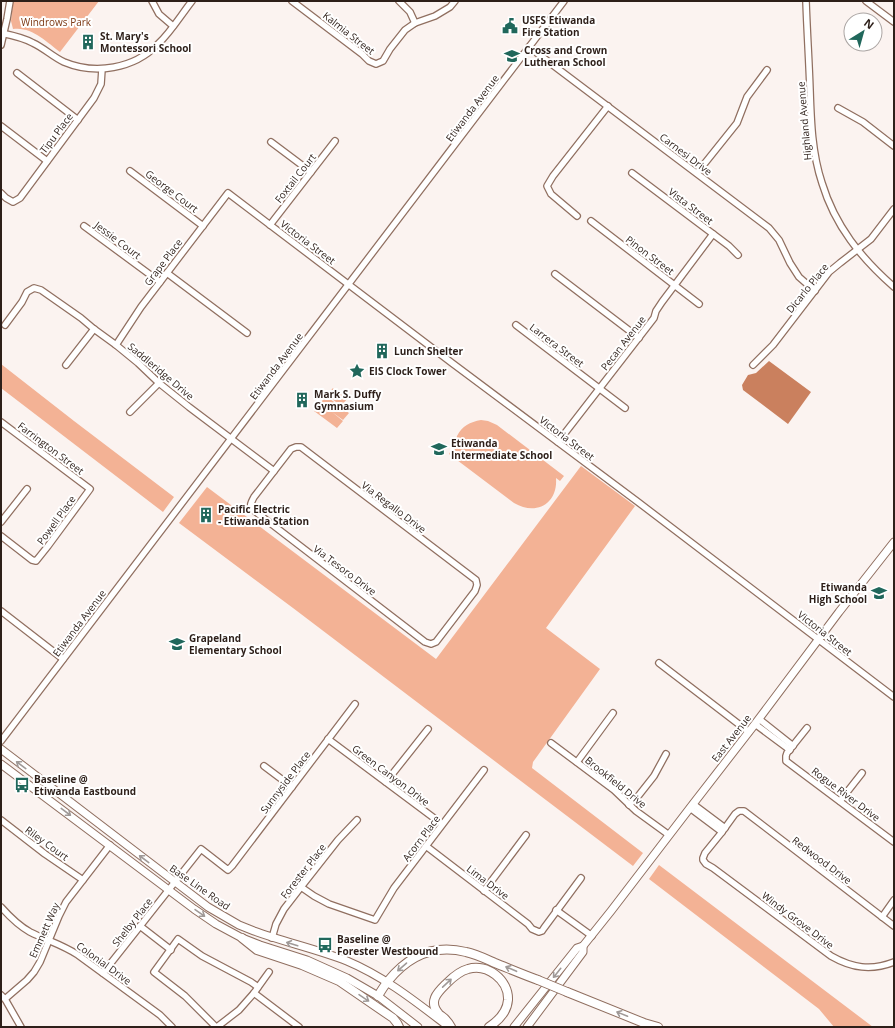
<svg xmlns="http://www.w3.org/2000/svg" width="895" height="1028" viewBox="0 0 895 1028" font-family="'Open Sans',sans-serif">
<rect width="100%" height="100%" fill="#fbf3f0"/>
<g fill="#f3b295">
<path d="M13,1H99L60,52C47,42 31,26 13,29L11,21Z"/>
<polygon points="1,364 74,421 174,497 163,512 1,388"/>
<polygon points="333,388 347,399 341,406 327,395"/>
<polygon points="326,396 349,413 343,420 332,412 343,421 337,428 314,411"/>
<path d="M481,420L488,421L497,425L564,476L560,481L556,478C558,504 536,516 514,503L449,454C450,451 453,449 455,446C456,443 456,439 457,436C462,426 470,422 481,420Z"/>
<polygon points="581,466 635,506 546,628 600,669 533,762 532,768 643,853 633,866 293,608 179,523 207,487 436,659"/>
<polygon points="659,865 873,1027 834,1027 819,1009 649,879"/>
</g>
<polygon fill="#ca805e" points="769,361 811,392 788,424 743,390 742,385 748,375 756,373"/>
<g fill="none" stroke-linecap="round" stroke-linejoin="round">
<defs>
<g id="minor">
<polyline points="152,1 159,14 173,26"/>
<polyline points="292,1 362,54 369,61 376,64 383,61 390,49 405,30 415,23 435,16 450,7 455,1"/>
<polyline points="399,1 410,12 415,23"/>
<path d="M806,1C807,31 809,60 810,90C811,121 812,153 822,183C835,226 861,258 894,287"/>
<polyline points="866,1 894,22"/>
<path d="M1,33C11,35 24,38 33,43C44,48 53,57 64,62C95,75 134,69 158,44C171,32 181,15 192,1"/>
<polyline points="1,45 7,19 10,1"/>
<polyline points="529,47 769,228 779,240 790,263 799,277 815,291"/>
<polyline points="17,73 78,120"/>
<polyline points="838,108 863,122 894,146"/>
<polyline points="1,126 47,161"/>
<polyline points="271,142 311,172"/>
<polyline points="130,171 203,226"/>
<polyline points="632,173 729,246 738,255"/>
<polyline points="697,173 737,123 747,97 767,70"/>
<polyline points="1,193 6,198 13,202 20,198 94,98 101,84 102,69"/>
<polyline points="577,216 551,194 547,186 553,176 608,106"/>
<polyline points="591,221 699,304"/>
<polyline points="270,225 335,141"/>
<polyline points="84,226 160,282"/>
<polyline points="167,273 247,333"/>
<polyline points="555,274 639,338"/>
<polyline points="5,325 22,302 27,292 34,288 41,290 81,318 94,329 116,345 138,363 159,383 189,407 274,471"/>
<polyline points="516,325 625,408"/>
<polyline points="116,345 141,307 228,193 452,363 638,502 894,697"/>
<polyline points="66,365 94,329"/>
<polyline points="753,365 773,345 829,272 840,263 871,239 894,209"/>
<polyline points="130,412 159,383"/>
<polyline points="1,422 90,489 48,546 36,561 32,560 1,536"/>
<polyline points="558,442 654,318 656,311 662,302 713,234"/>
<path d="M296,447H301L476,580L477,585L475,591L436,642L431,644L425,642L252,509C249,505 252,501 254,497L291,449Z"/>
<polyline points="1,522 27,489"/>
<polyline points="1,611 63,659"/>
<polyline points="659,663 749,732"/>
<polyline points="759,719 793,746"/>
<polyline points="755,724 790,750"/>
<polyline points="807,728 787,753 786,756 786,761 894,842"/>
<polyline points="328,739 442,824"/>
<polyline points="1,741 564,1"/>
<polyline points="551,743 614,790 636,811 669,835"/>
<polyline points="577,762 613,713"/>
<polyline points="264,766 292,787"/>
<polyline points="386,782 428,729"/>
<polyline points="840,801 862,773"/>
<polyline points="693,804 725,828"/>
<polyline points="629,805 639,795 654,776 666,754"/>
<polyline points="690,808 722,832"/>
<polyline points="1,820 45,854 83,880"/>
<polyline points="426,846 528,924 532,929 539,932 542,931 544,928 581,878"/>
<polyline points="301,887 314,896 329,904 375,920 394,888 484,770"/>
<polyline points="484,891 526,835"/>
<path d="M1,907C9,916 19,926 30,932C46,940 63,945 78,955L160,1015L172,1027"/>
<polyline points="556,910 592,936"/>
<polyline points="882,917 894,900"/>
<polyline points="140,926 171,950"/>
<path d="M894,926L744,811H739L735,814L722,832L705,853L703,858V860L706,864L713,868L831,956C852,968 871,971 894,962"/>
<polyline points="272,938 276,924 284,909 301,887 338,840 357,820"/>
<polyline points="103,973 201,849 228,870 232,866 355,704"/>
<polyline points="254,993 299,1027"/>
<polyline points="1,995 5,999 21,1027"/>
<polyline points="5,999 27,980 34,972 40,962 59,916 66,902 110,845"/>
<polyline points="216,1027 185,996 154,972 178,939 202,956 251,982 258,987"/>
<polyline points="217,1027 239,1010 254,993 269,972"/>
</g>
<g id="major">
<path d="M1,749L208,907L239,925L254,931C284,942 317,949 347,961C385,977 416,1002 449,1027"/>
<polyline points="1,764 194,909 216,924 242,938 260,945 307,960 347,978 378,996 418,1027"/>
<polyline points="514,1027 577,948 583,946 611,911 693,804 755,724 839,612 894,542"/>
<polyline points="527,1027 583,952 583,946"/>
</g>
<g id="highway">
<polyline points="242,938 257,950 302,965 339,981 393,1018 397,1023 399,1027"/>
<polyline points="567,992 644,1023 658,1027"/>
<path d="M378,996C381,991 384,986 388,981C409,955 434,944 466,952C476,954 486,959 495,963C510,969 524,975 538,980"/>
<path d="M451,1027C450,1025 448,1022 446,1020C444,1017 441,1016 439,1014C427,1001 439,991 447,983C453,977 460,971 468,969C487,963 509,980 508,1000C507,1013 498,1021 489,1027"/>
</g>
</defs>
<use href="#minor" stroke="#906f60" stroke-width="8"/>
<use href="#major" stroke="#906f60" stroke-width="9"/>
<use href="#highway" stroke="#906f60" stroke-width="10"/>
<use href="#minor" stroke="#fff" stroke-width="5.5"/>
<use href="#major" stroke="#fff" stroke-width="7"/>
<use href="#highway" stroke="#fff" stroke-width="8"/>
<defs>
<polyline id="highway-bridge" points="538,980 567,992"/>
</defs>
<use href="#highway-bridge" stroke="#906f60" stroke-width="10" stroke-linecap="butt"/>
<use href="#highway-bridge" stroke="#fff" stroke-width="8"/>
</g>
<defs><path id="oneway-shaft" d="M-6 0H5M1.5-3L5.5 0L1.5 3" fill="none" stroke-width="1.6" stroke-linecap="round" stroke-linejoin="round"/></defs>
<g stroke="#a09a98">
<use href="#oneway-shaft" transform="translate(21 765) rotate(-143)"/>
<use href="#oneway-shaft" transform="translate(66 812) rotate(37)"/>
<use href="#oneway-shaft" transform="translate(144 859) rotate(-143)"/>
<use href="#oneway-shaft" transform="translate(200 913) rotate(35)"/>
<use href="#oneway-shaft" transform="translate(292 944) rotate(-163)"/>
<use href="#oneway-shaft" transform="translate(402 967) rotate(139)"/>
<use href="#oneway-shaft" transform="translate(511 969) rotate(-157)"/>
<use href="#oneway-shaft" transform="translate(557 973) rotate(129)"/>
<use href="#oneway-shaft" transform="translate(447 983) rotate(-43)"/>
<use href="#oneway-shaft" transform="translate(364 998) rotate(34)"/>
<use href="#oneway-shaft" transform="translate(622 1014) rotate(-158)"/>
</g>
<defs>
<symbol id="civic-bare" viewBox="-9 -9 18 18"><path d="M-.6-6.5H3V-4.5H.6V-3L4-1V1h2V6H-6V1h2V-1L-.6-3ZM-1.2 2.5V6h2.4V2.5Z" fill="#20675b" stroke="#fff" stroke-width="2.5" paint-order="stroke"/></symbol>
<symbol id="building-bare" viewBox="-9 -9 18 18"><path d="M-4-6H4V6H1V3H-1V6H-4ZM-2.5-4.3h1.7v1.8h-1.7ZM.8-4.3h1.7v1.8H.8ZM-2.5-1h1.7V.8h-1.7ZM.8-1h1.7V.8H.8Z" fill="#20675b" stroke="#fff" stroke-width="2.5" paint-order="stroke"/></symbol>
<symbol id="school-bare" viewBox="-9 -9 18 18"><path d="M0-5L7-2L0 1L-7-2ZM-4 1L0 2.5L4 1V4Q0 6-4 4Z" fill="#20675b" stroke="#fff" stroke-width="2.5" paint-order="stroke"/></symbol>
<symbol id="sight-bare" viewBox="-9 -9 18 18"><path d="M0-6L1.8-2.2L6-1.7L2.9 1.2L3.7 5.4L0 3.3L-3.7 5.4L-2.9 1.2L-6-1.7L-1.8-2.2Z" fill="#20675b" stroke="#fff" stroke-width="2.5" paint-order="stroke"/></symbol>
<symbol id="bus-bare" viewBox="-9 -9 18 18"><path d="M-5-6H5V4H4V6H2V4H-2V6H-4V4H-5ZM-3.5-4V0h7V-4ZM-3.5 1.2v1.5H-2V1.2ZM2 1.2v1.5H3.5V1.2Z" fill="#20675b" stroke="#fff" stroke-width="2.5" paint-order="stroke"/></symbol>
</defs>
<g fill-rule="evenodd">
<use href="#civic-bare" x="499" y="15" width="22" height="22"/>
<use href="#building-bare" x="77" y="31" width="22" height="22"/>
<use href="#school-bare" x="501" y="45" width="22" height="22"/>
<use href="#building-bare" x="371" y="340" width="22" height="22"/>
<use href="#sight-bare" x="346" y="360" width="22" height="22"/>
<use href="#building-bare" x="291" y="389" width="22" height="22"/>
<use href="#school-bare" x="428" y="438" width="22" height="22"/>
<use href="#building-bare" x="195" y="504" width="22" height="22"/>
<use href="#school-bare" x="868" y="582" width="22" height="22"/>
<use href="#school-bare" x="166" y="633" width="22" height="22"/>
<use href="#bus-bare" x="11" y="774" width="22" height="22"/>
<use href="#bus-bare" x="314" y="934" width="22" height="22"/>
</g>
<g text-anchor="middle" dominant-baseline="central" stroke-width="4" stroke-linejoin="round" paint-order="stroke">
<g font-size="10" font-weight="bold" fill="#2d1f19" stroke="#fff" text-anchor="start">
<text x="522" y="20">USFS Etiwanda<tspan x="522" dy="12">Fire Station</tspan></text>
<text x="100" y="36">St. Mary's<tspan x="100" dy="12">Montessori School</tspan></text>
<text x="524" y="50">Cross and Crown<tspan x="524" dy="12">Lutheran School</tspan></text>
<text x="394" y="351">Lunch Shelter</text>
<text x="369" y="371">EIS Clock Tower</text>
<text x="314" y="394">Mark S. Duffy<tspan x="314" dy="12">Gymnasium</tspan></text>
<text x="451" y="443">Etiwanda<tspan x="451" dy="12">Intermediate School</tspan></text>
<text x="218" y="509">Pacific Electric<tspan x="218" dy="12">- Etiwanda Station</tspan></text>
<text x="867" y="587" text-anchor="end">Etiwanda<tspan x="867" dy="12">High School</tspan></text>
<text x="189" y="638">Grapeland<tspan x="189" dy="12">Elementary School</tspan></text>
<text x="34" y="779">Baseline @<tspan x="34" dy="12">Etiwanda Eastbound</tspan></text>
<text x="337" y="939">Baseline @<tspan x="337" dy="12">Forester Westbound</tspan></text>
</g>
<g font-size="10" fill="#7c3813" stroke="#fff">
<text x="56" y="22">Windrows Park</text>
</g>
<g font-size="10" fill="#2d1f19" stroke="#fff">
<text transform="translate(349 33) rotate(38)">Kalmia Street</text>
<text transform="translate(472 108) rotate(-53)">Etiwanda Avenue</text>
<text transform="translate(804 121) rotate(-95)">Highland Avenue</text>
<text transform="translate(56 133) rotate(-53)">Tipu Place</text>
<text transform="translate(686 154) rotate(37)">Carnesi Drive</text>
<text transform="translate(295 178) rotate(-52)">Foxtail Court</text>
<text transform="translate(172 191) rotate(37)">George Court</text>
<text transform="translate(691 206) rotate(37)">Vista Street</text>
<text transform="translate(118 240) rotate(37)">Jessie Court</text>
<text transform="translate(308 242) rotate(37)">Victoria Street</text>
<text transform="translate(650 255) rotate(37)">Pinon Street</text>
<text transform="translate(163 262) rotate(-53)">Grape Place</text>
<text transform="translate(807 288) rotate(-51)">Dicarlo Place</text>
<text transform="translate(623 343) rotate(-52)">Pecan Avenue</text>
<text transform="translate(557 345) rotate(37)">Larrera Street</text>
<text transform="translate(276 366) rotate(-53)">Etiwanda Avenue</text>
<text transform="translate(161 371) rotate(40)">Saddleridge Drive</text>
<text transform="translate(567 438) rotate(37)">Victoria Street</text>
<text transform="translate(51 448) rotate(37)">Farrington Street</text>
<text transform="translate(394 507) rotate(37)">Via Regallo Drive</text>
<text transform="translate(56 520) rotate(-54)">Powell Place</text>
<text transform="translate(345 570) rotate(37)">Via Tesoro Drive</text>
<text transform="translate(79 623) rotate(-53)">Etiwanda Avenue</text>
<text transform="translate(825 633) rotate(38)">Victoria Street</text>
<text transform="translate(731 738) rotate(-52)">East Avenue</text>
<text transform="translate(391 775) rotate(37)">Green Canyon Drive</text>
<text transform="translate(285 782) rotate(-53)">Sunnyside Place</text>
<text transform="translate(616 782) rotate(39)">Brookfield Drive</text>
<text transform="translate(846 794) rotate(37)">Rogue River Drive</text>
<text transform="translate(421 838) rotate(-53)">Acorn Place</text>
<text transform="translate(47 843) rotate(36)">Riley Court</text>
<text transform="translate(822 860) rotate(37)">Redwood Drive</text>
<text transform="translate(303 871) rotate(-52)">Forester Place</text>
<text transform="translate(488 882) rotate(37)">Lima Drive</text>
<text transform="translate(200 887) rotate(35)">Base Line Road</text>
<text transform="translate(798 920) rotate(37)">Windy Grove Drive</text>
<text transform="translate(132 922) rotate(-52)">Shelby Place</text>
<text transform="translate(44 930) rotate(-66)">Emmett Way</text>
<text transform="translate(104 963) rotate(36)">Colonial Drive</text>
</g>
</g>
<rect width="895" height="1028" fill="none" stroke="#2d1f19" stroke-width="4"/>
<g transform="translate(863 32) rotate(37)"><circle r="19" fill="#ffffff" stroke="#aba5a3"/>
<path d="M0-3L7 15L0 10L-7 15Z" fill="#20675b"/>
<text y="-6" font-size="11" font-weight="bold" text-anchor="middle" fill="#2d1f19">N</text>
</g>
</svg>
